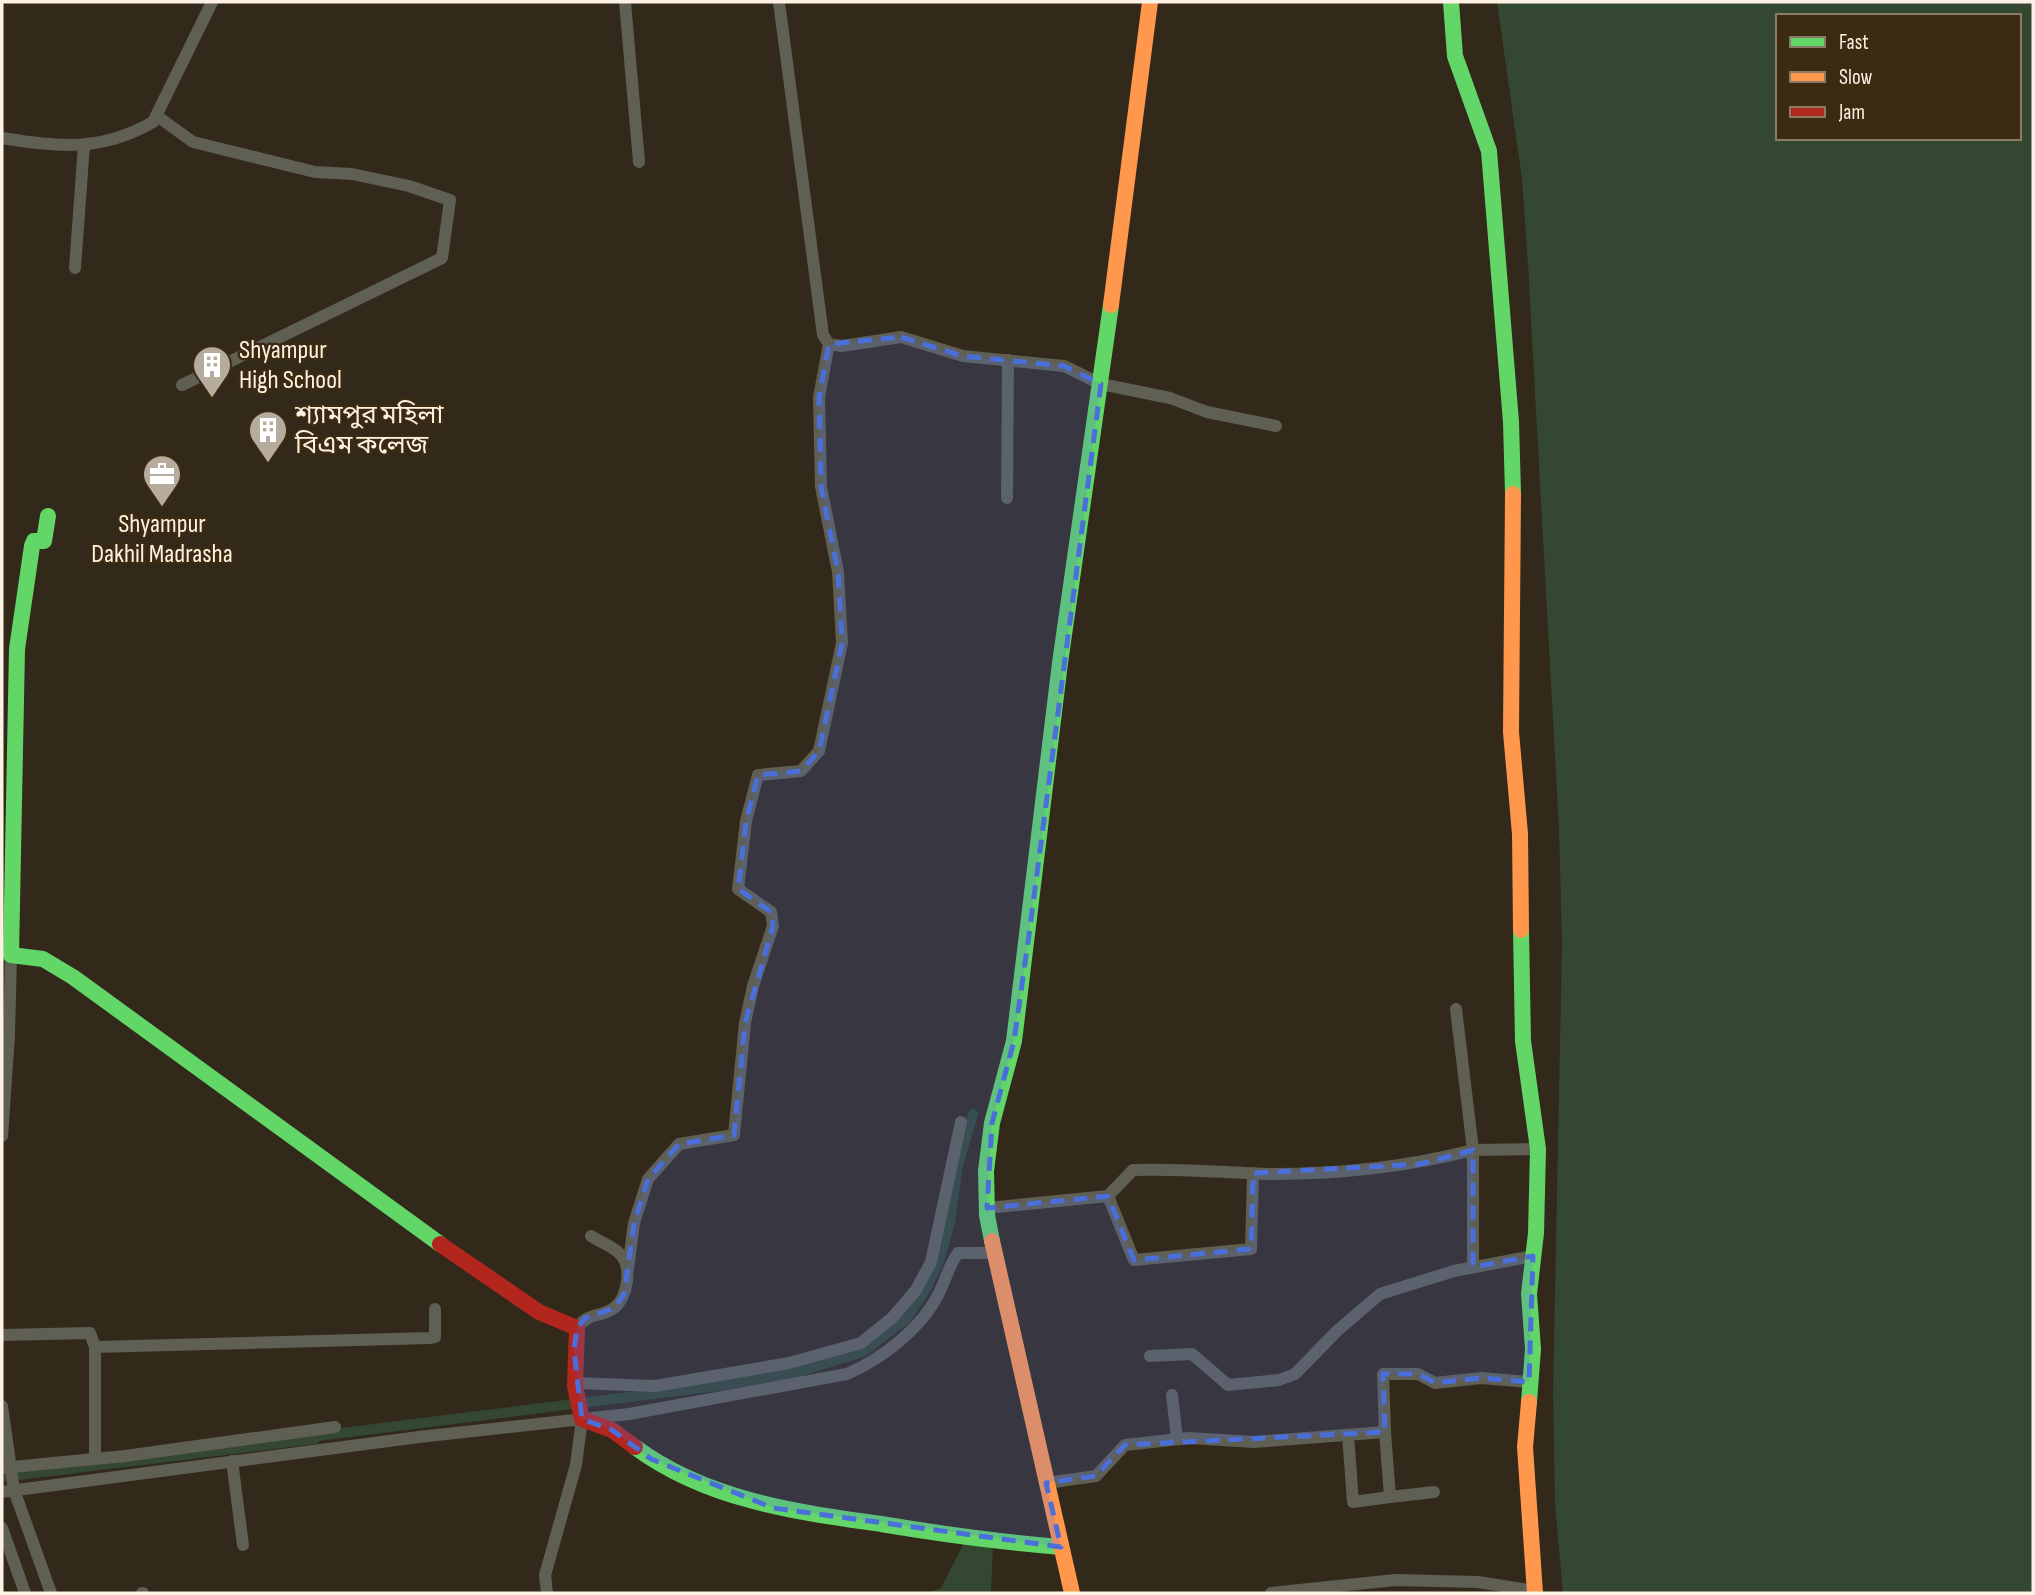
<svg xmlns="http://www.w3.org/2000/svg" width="2035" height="1595" viewBox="0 0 2035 1595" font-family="'Sofia Sans Condensed','Noto Sans Bengali',sans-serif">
<rect width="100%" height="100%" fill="#32291b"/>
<g fill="#344731" fill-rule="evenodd">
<path d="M1497,2H2033V1593H1563L1555,1504L1553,1393L1562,944L1559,829L1528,264L1522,179ZM1778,16H2019V138H1778Z"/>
<polygon points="965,1541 993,1546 991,1593 929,1593 941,1588"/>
</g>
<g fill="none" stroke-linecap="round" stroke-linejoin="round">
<g stroke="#344731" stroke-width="10">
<polyline points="310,1437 717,1386 795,1373 863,1352 906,1319 926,1289 940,1259 950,1222 958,1165 973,1114"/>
<polyline points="2,1477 315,1439"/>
</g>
<g stroke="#5f5f53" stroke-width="12">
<polyline points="625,2 639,162"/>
<polyline points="779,2 823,335 829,344 842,346 901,337 963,356 1064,366 1101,384 1170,398 1207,412 1276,426"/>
<polyline points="157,116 193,142 315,172 352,174 409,186 450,200 442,258 182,385"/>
<path d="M2,138C59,147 101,152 153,122L212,2"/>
<polyline points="75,268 84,145"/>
<polyline points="1007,498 1008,360"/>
<polyline points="2,954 11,955 9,1035 2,1036"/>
<polyline points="2,1136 9,1035"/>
<polyline points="1108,1196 1134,1260 1251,1249 1253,1173"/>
<path d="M987,1208L1108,1196L1133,1170C1180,1168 1225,1173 1272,1174C1340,1174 1407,1167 1473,1150L1456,1009"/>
<polyline points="1473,1267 1473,1150 1538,1149"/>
<polyline points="628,1269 634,1223 648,1179 679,1144 734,1135 745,1023 753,986 773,926 771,912 738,889 746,821 758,775 801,771 819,751 842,643 838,572 821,487 819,397 829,344"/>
<path d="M577,1328C590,1311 600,1318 614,1308C628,1297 633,1265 619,1253C612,1246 600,1242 591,1236"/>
<polyline points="2,1335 90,1333 95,1347 95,1459"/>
<polyline points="95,1347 430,1338 435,1337 435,1309"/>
<polyline points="1150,1356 1192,1354 1228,1385 1279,1380 1295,1374 1337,1331 1380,1294 1454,1271 1533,1256"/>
<polyline points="576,1383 655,1386 789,1363 861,1343 892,1318 916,1290 931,1262 961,1122"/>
<polyline points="1172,1395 1177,1439"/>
<polyline points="2,1406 14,1490 51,1593"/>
<polyline points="1385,1432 1390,1497 1434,1492"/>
<polyline points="1348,1435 1353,1502 1390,1497"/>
<polyline points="232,1461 243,1545"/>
<polyline points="2,1468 125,1456 335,1427"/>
<polyline points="1046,1483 1096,1476 1125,1445 1189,1438 1254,1442 1385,1432 1383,1374 1418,1374 1435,1383 1481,1378 1529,1382"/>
<path d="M2,1492L419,1437L629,1414L847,1374C882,1359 922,1328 939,1293C946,1279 949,1265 958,1253H994"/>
<polyline points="2,1528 25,1593"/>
<polyline points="142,1593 143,1593"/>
<polyline points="547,1593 545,1575 576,1465 582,1419"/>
<polyline points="1271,1593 1395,1580 1478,1582 1535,1591"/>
</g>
<g stroke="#63d668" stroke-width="16">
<polyline points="1451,2 1455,56 1489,151 1511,422 1513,494"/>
<polyline points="48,516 44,541 34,541 32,546 17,649 11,955 43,959 73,977 440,1244"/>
<polyline points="1521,930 1523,1041 1538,1149 1536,1233 1529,1294 1533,1349 1529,1402"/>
<polyline points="992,1241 987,1215 986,1171 992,1123 1014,1041 1060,663 1111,305"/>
<path d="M635,1447C706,1500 796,1512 881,1524C941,1534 1000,1542 1061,1547"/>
</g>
<g stroke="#ff974d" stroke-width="16">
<polyline points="1111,305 1150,2"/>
<polyline points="1513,494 1511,732 1520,834 1521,930"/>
<polyline points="992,1241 1072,1593"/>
<polyline points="1529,1402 1525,1447 1535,1593"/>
</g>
<polyline stroke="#b3261e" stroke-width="16" points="440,1244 539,1312 577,1328 575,1386 582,1419 612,1430 635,1447"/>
</g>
<path fill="#4a6fda" fill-opacity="0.2" stroke="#4a6fda" stroke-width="5" stroke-dasharray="14 9" stroke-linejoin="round" d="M901,337L963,356L1064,366L1101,384L1029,935L1014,1041L992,1123L987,1208L1108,1196L1134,1260L1251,1249L1253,1173L1420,1164L1473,1150V1267L1533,1256L1529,1382L1481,1378L1435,1383L1418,1374H1383L1385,1432L1125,1445L1096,1476L1046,1483L1061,1547L773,1508L651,1459L612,1430L582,1419L574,1350L577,1328L585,1318L614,1308L624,1294L634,1223L648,1179L679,1144L734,1135L745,1023L773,926L771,912L738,889L746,821L758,775L801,771L819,751L842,643L838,572L821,487L819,397L829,344Z"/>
<defs>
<symbol id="building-pin" viewBox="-11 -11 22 30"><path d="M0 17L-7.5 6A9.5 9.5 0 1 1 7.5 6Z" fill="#b6ac9d" stroke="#3c2b11"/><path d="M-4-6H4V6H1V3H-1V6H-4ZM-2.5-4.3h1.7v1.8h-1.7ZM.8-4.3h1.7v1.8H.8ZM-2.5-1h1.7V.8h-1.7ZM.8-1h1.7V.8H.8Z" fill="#fff"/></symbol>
<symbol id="office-pin" viewBox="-11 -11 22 30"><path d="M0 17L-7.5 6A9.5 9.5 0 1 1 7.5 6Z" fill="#b6ac9d" stroke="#3c2b11"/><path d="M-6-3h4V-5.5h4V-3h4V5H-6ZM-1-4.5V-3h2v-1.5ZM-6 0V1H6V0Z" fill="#fff"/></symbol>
</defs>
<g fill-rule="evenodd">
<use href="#building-pin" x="190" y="343" width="44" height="60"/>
<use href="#building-pin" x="246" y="408" width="44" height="60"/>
<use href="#office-pin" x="140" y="452" width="44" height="60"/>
</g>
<g text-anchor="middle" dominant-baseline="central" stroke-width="5" stroke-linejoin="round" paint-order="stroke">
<g font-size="26" fill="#fdf2e3" stroke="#3c2b11" text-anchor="start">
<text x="239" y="350">Shyampur<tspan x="239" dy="30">High School</tspan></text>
<text x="295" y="415">শ্যামপুর মহিলা<tspan x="295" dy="30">বিএম কলেজ</tspan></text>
<text x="162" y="524" text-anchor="middle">Shyampur<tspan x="162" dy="30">Dakhil Madrasha</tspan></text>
</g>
</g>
<rect width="2035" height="1595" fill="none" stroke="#fdf2e3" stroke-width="7"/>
<rect x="1776" y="14" width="245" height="126" fill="#3c2b11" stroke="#897b65" stroke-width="2"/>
<rect x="1790" y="37" width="35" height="10" fill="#63d668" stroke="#897b65" stroke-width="2"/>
<text x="1839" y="49" font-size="21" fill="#fdf2e3">Fast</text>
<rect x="1790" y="72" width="35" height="10" fill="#ff974d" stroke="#897b65" stroke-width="2"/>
<text x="1839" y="84" font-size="21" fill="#fdf2e3">Slow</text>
<rect x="1790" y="107" width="35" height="10" fill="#b3261e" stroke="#897b65" stroke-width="2"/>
<text x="1839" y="119" font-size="21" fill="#fdf2e3">Jam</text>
</svg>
